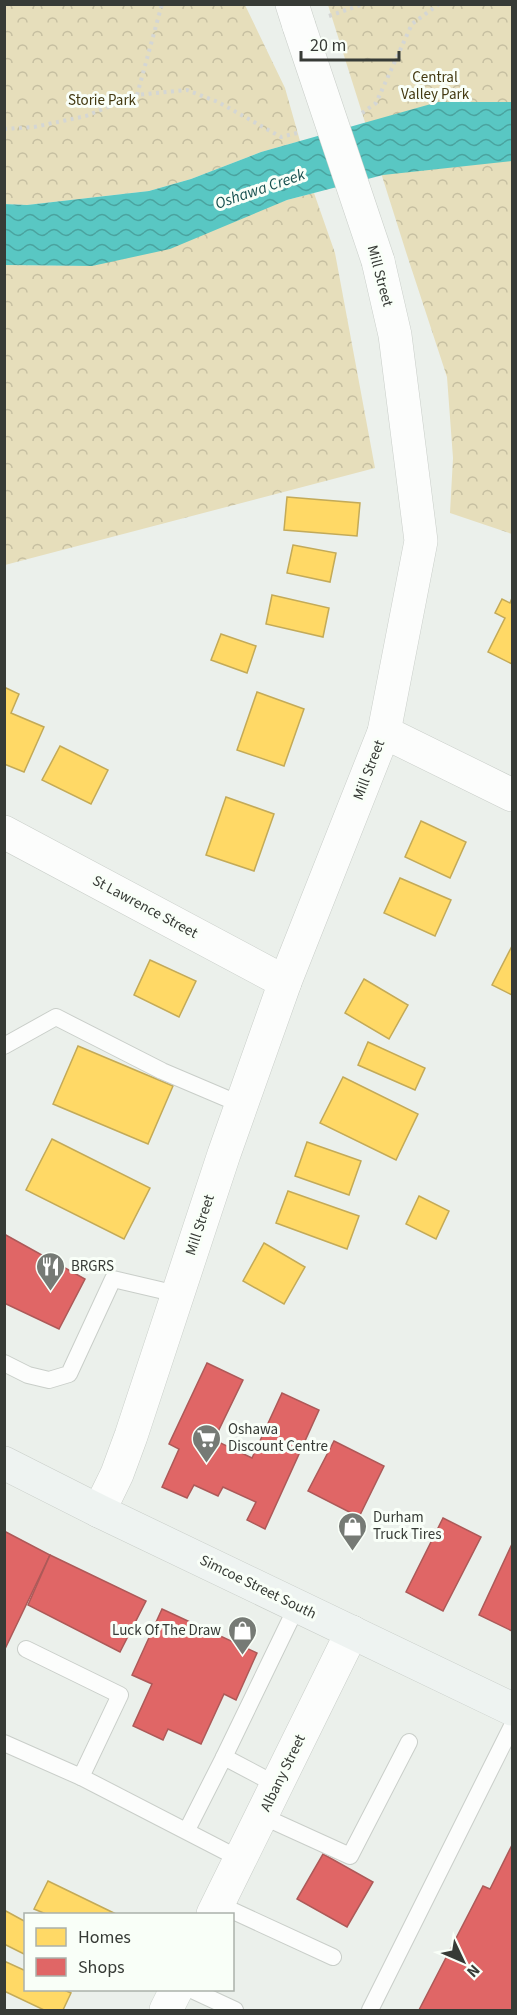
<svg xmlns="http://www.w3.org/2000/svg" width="517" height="2015" viewBox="0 0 517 2015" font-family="'Source Sans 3',sans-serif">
<defs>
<pattern id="forest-crowns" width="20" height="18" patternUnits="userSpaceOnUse" patternTransform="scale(1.5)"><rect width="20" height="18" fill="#e6debb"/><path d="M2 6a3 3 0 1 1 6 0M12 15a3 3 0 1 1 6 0" fill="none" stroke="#c6bfa1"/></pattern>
<pattern id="water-waves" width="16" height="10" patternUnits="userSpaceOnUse" patternTransform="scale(1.5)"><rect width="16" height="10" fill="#59c7c3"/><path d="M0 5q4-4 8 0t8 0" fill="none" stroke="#4aa39f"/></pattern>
</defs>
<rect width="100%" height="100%" fill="#ebf0eb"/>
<g fill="url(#forest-crowns)">
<polygon points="4,5 245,5 285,88 300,141 261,152 191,179 149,191 27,205 5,204"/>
<polygon points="328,5 512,5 512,534 450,513 453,458 447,377 406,252"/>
<polygon points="314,193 335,253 375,468 5,565 5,265 92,266 287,200"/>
</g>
<polygon fill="url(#water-waves)" points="438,102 512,102 512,161 383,175 287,200 170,249 92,266 5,265 4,204 27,205 149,191 191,179 261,152"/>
<g fill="#ffd966" stroke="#c3aa58" stroke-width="1.5">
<polygon points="287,497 360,503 357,536 284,530"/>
<polygon points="293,545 336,553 330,582 287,573"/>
<polygon points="272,595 329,608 323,637 266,624"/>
<polygon points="512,598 512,664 488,652 505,618 495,613 502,599 510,603"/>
<polygon points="221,634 256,646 247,673 211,660"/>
<polygon points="4,687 19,694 11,713 44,727 24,772 4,764"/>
<polygon points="257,692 304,709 284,766 237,750"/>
<polygon points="60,746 108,770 91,804 42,780"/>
<polygon points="226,797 274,814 254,871 206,855"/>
<polygon points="421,821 466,842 450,878 405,857"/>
<polygon points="400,878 451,900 435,936 384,913"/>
<polygon points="512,946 512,995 492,985"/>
<polygon points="150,960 196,981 179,1017 134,995"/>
<polygon points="364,979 408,1005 389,1039 345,1013"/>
<polygon points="368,1042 425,1068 415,1090 358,1065"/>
<polygon points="78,1046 173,1086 148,1144 53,1104"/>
<polygon points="343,1077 418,1114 396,1160 320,1123"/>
<polygon points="52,1139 150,1188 124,1239 26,1190"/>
<polygon points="307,1142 361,1161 349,1195 295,1176"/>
<polygon points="288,1191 359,1216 347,1249 276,1223"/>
<polygon points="419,1196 449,1211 436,1239 406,1224"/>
<polygon points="264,1243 305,1267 284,1304 243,1281"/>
<polygon points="48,1881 116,1914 46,1914 34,1909"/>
<polygon points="4,1910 26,1922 26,1955 4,1944"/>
<polygon points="4,1961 26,1971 26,1990 64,1990 71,1993 63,2010 44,2010 4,1991"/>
</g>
<g fill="#e06666" stroke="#ad5958" stroke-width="1.5">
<polygon points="4,1234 85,1279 59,1329 4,1303"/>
<polygon points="207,1363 243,1380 214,1440 252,1458 282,1393 319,1410 265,1529 247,1520 256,1502 223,1487 218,1496 194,1485 187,1498 162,1487 179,1449 169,1444"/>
<polygon points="334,1441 384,1466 359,1517 308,1491"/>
<polygon points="443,1518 481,1537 443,1611 406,1592"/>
<polygon points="4,1531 50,1555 4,1651"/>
<polygon points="512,1544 512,1631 479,1615"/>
<polygon points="50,1555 146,1601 120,1652 28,1605"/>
<polygon points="162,1609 257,1653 236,1700 224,1694 201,1744 168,1729 163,1740 133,1726 152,1684 132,1675"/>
<polygon points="512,1845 512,2010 419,2010 483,1886 490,1889"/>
<polygon points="323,1854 373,1882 347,1927 297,1899"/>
</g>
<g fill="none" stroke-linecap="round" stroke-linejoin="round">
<defs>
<g id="service">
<polyline points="4,1046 56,1017 162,1071 242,1105"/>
<polyline points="4,1363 28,1375 49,1380 69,1374 113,1279 177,1294"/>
<polyline points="26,1649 120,1695 81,1777"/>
<polyline points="4,1743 81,1777 240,1859"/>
<polyline points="224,1757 297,1606"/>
<polyline points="262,1816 350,1856 409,1742"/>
<polyline points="187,1830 224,1757 277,1785"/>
<polyline points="218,1904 333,1957"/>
<polyline points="192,1990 235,2010"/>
<polyline points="370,2010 512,1726"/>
</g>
<g id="minor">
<polyline points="292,4 299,26"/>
<polyline points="384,732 512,795"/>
<polyline points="4,832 285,982"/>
<polyline points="99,1511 117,1474 131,1436 224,1154 285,982 384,732 421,541 395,335 378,261"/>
<polyline points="213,1914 352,1632"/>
<polyline points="166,2010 176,1990"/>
</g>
<polyline id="secondary" points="4,1463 99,1511 512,1709"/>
</defs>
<use href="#service" stroke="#c9cec9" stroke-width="18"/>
<use href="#minor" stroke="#c9cec9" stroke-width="34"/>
<use href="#secondary" stroke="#c9cec9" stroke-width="34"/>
<g stroke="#d4d6d4" stroke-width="4" stroke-dasharray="3 4.5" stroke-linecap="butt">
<polyline points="329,16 363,4"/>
<polyline points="137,95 162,4"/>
<polyline points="362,113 376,103 412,24 439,4"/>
<polyline points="4,129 34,127 86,116 137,95 187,90 218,102 281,137 301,132"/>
</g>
<use href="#service" stroke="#fcfdfc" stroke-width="16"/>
<use href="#minor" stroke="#fcfdfc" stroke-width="33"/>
<use href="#secondary" stroke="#eef3f1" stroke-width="33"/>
<defs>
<polyline id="minor-bridge" points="299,26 378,261"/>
</defs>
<use href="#minor-bridge" stroke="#c9cec9" stroke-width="34" stroke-linecap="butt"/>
<use href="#minor-bridge" stroke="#fcfdfc" stroke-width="33"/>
</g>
<defs>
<symbol id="restaurant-pin" viewBox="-11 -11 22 30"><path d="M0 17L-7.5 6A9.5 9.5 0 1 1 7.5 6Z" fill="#767a75" stroke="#f9fff8"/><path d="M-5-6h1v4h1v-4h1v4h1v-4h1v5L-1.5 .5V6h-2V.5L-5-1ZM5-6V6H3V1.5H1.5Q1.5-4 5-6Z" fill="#fff"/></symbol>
<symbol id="supermarket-pin" viewBox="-11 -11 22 30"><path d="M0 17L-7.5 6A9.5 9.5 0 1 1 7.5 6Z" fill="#767a75" stroke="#f9fff8"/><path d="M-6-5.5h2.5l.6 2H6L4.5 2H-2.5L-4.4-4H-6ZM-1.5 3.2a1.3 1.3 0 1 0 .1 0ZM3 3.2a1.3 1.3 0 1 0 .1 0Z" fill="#fff"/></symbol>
<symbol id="shop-pin" viewBox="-11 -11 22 30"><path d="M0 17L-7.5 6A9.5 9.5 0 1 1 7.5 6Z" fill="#767a75" stroke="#f9fff8"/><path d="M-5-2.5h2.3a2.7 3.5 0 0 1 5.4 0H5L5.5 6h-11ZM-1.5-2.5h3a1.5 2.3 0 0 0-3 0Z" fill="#fff"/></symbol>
</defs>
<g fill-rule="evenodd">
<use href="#restaurant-pin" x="34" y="1250" width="33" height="45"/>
<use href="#supermarket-pin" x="190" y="1422" width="33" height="45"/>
<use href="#shop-pin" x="336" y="1510" width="33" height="45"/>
<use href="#shop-pin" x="226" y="1614" width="33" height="45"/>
</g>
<g text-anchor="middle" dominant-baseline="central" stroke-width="6" stroke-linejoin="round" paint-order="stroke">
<g font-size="15" fill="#433911" stroke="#f9fff8">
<text x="435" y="77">Central<tspan x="435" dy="17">Valley Park</tspan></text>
<text x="102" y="100">Storie Park</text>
</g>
<g font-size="15" fill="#373b36" stroke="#f9fff8">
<text transform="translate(380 276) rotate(75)">Mill Street</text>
<text transform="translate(369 770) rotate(-69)">Mill Street</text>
<text transform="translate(145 907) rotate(28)">St Lawrence Street</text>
<text transform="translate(200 1225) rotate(-72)">Mill Street</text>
<text transform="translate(258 1587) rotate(26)">Simcoe Street South</text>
<text transform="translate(283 1773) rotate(-64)">Albany Street</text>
</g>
<g font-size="15" fill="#373b36" stroke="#f9fff8" text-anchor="start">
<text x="71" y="1266">BRGRS</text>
<text x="228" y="1429">Oshawa<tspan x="228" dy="17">Discount Centre</tspan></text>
<text x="373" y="1517">Durham<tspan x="373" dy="17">Truck Tires</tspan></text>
<text x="221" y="1630" text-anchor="end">Luck Of The Draw</text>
</g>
<g font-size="16" font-style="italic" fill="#16504f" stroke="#f9fff8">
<text transform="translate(260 189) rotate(-19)">Oshawa Creek</text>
</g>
</g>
<rect width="517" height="2015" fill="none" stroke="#373b36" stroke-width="12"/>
<rect x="24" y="1913" width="210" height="78" fill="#f9fff8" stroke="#abb1aa" stroke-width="1.5"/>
<rect x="36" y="1928" width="30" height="18" fill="#ffd966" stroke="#abb1aa" stroke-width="1.5"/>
<text x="78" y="1943" font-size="18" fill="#373b36">Homes</text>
<rect x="36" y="1958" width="30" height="18" fill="#e06666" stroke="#abb1aa" stroke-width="1.5"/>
<text x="78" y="1973" font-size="18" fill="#373b36">Shops</text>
<g transform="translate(463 1961) rotate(134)" stroke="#f9fff8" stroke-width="4.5" paint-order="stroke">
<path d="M0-4.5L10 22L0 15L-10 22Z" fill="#373b36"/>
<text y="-9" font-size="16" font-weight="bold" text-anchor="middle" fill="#373b36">N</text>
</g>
<path d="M301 51v9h98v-9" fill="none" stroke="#373b36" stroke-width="3"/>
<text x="310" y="51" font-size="18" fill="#373b36" stroke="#f9fff8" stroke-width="4.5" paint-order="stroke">20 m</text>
</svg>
